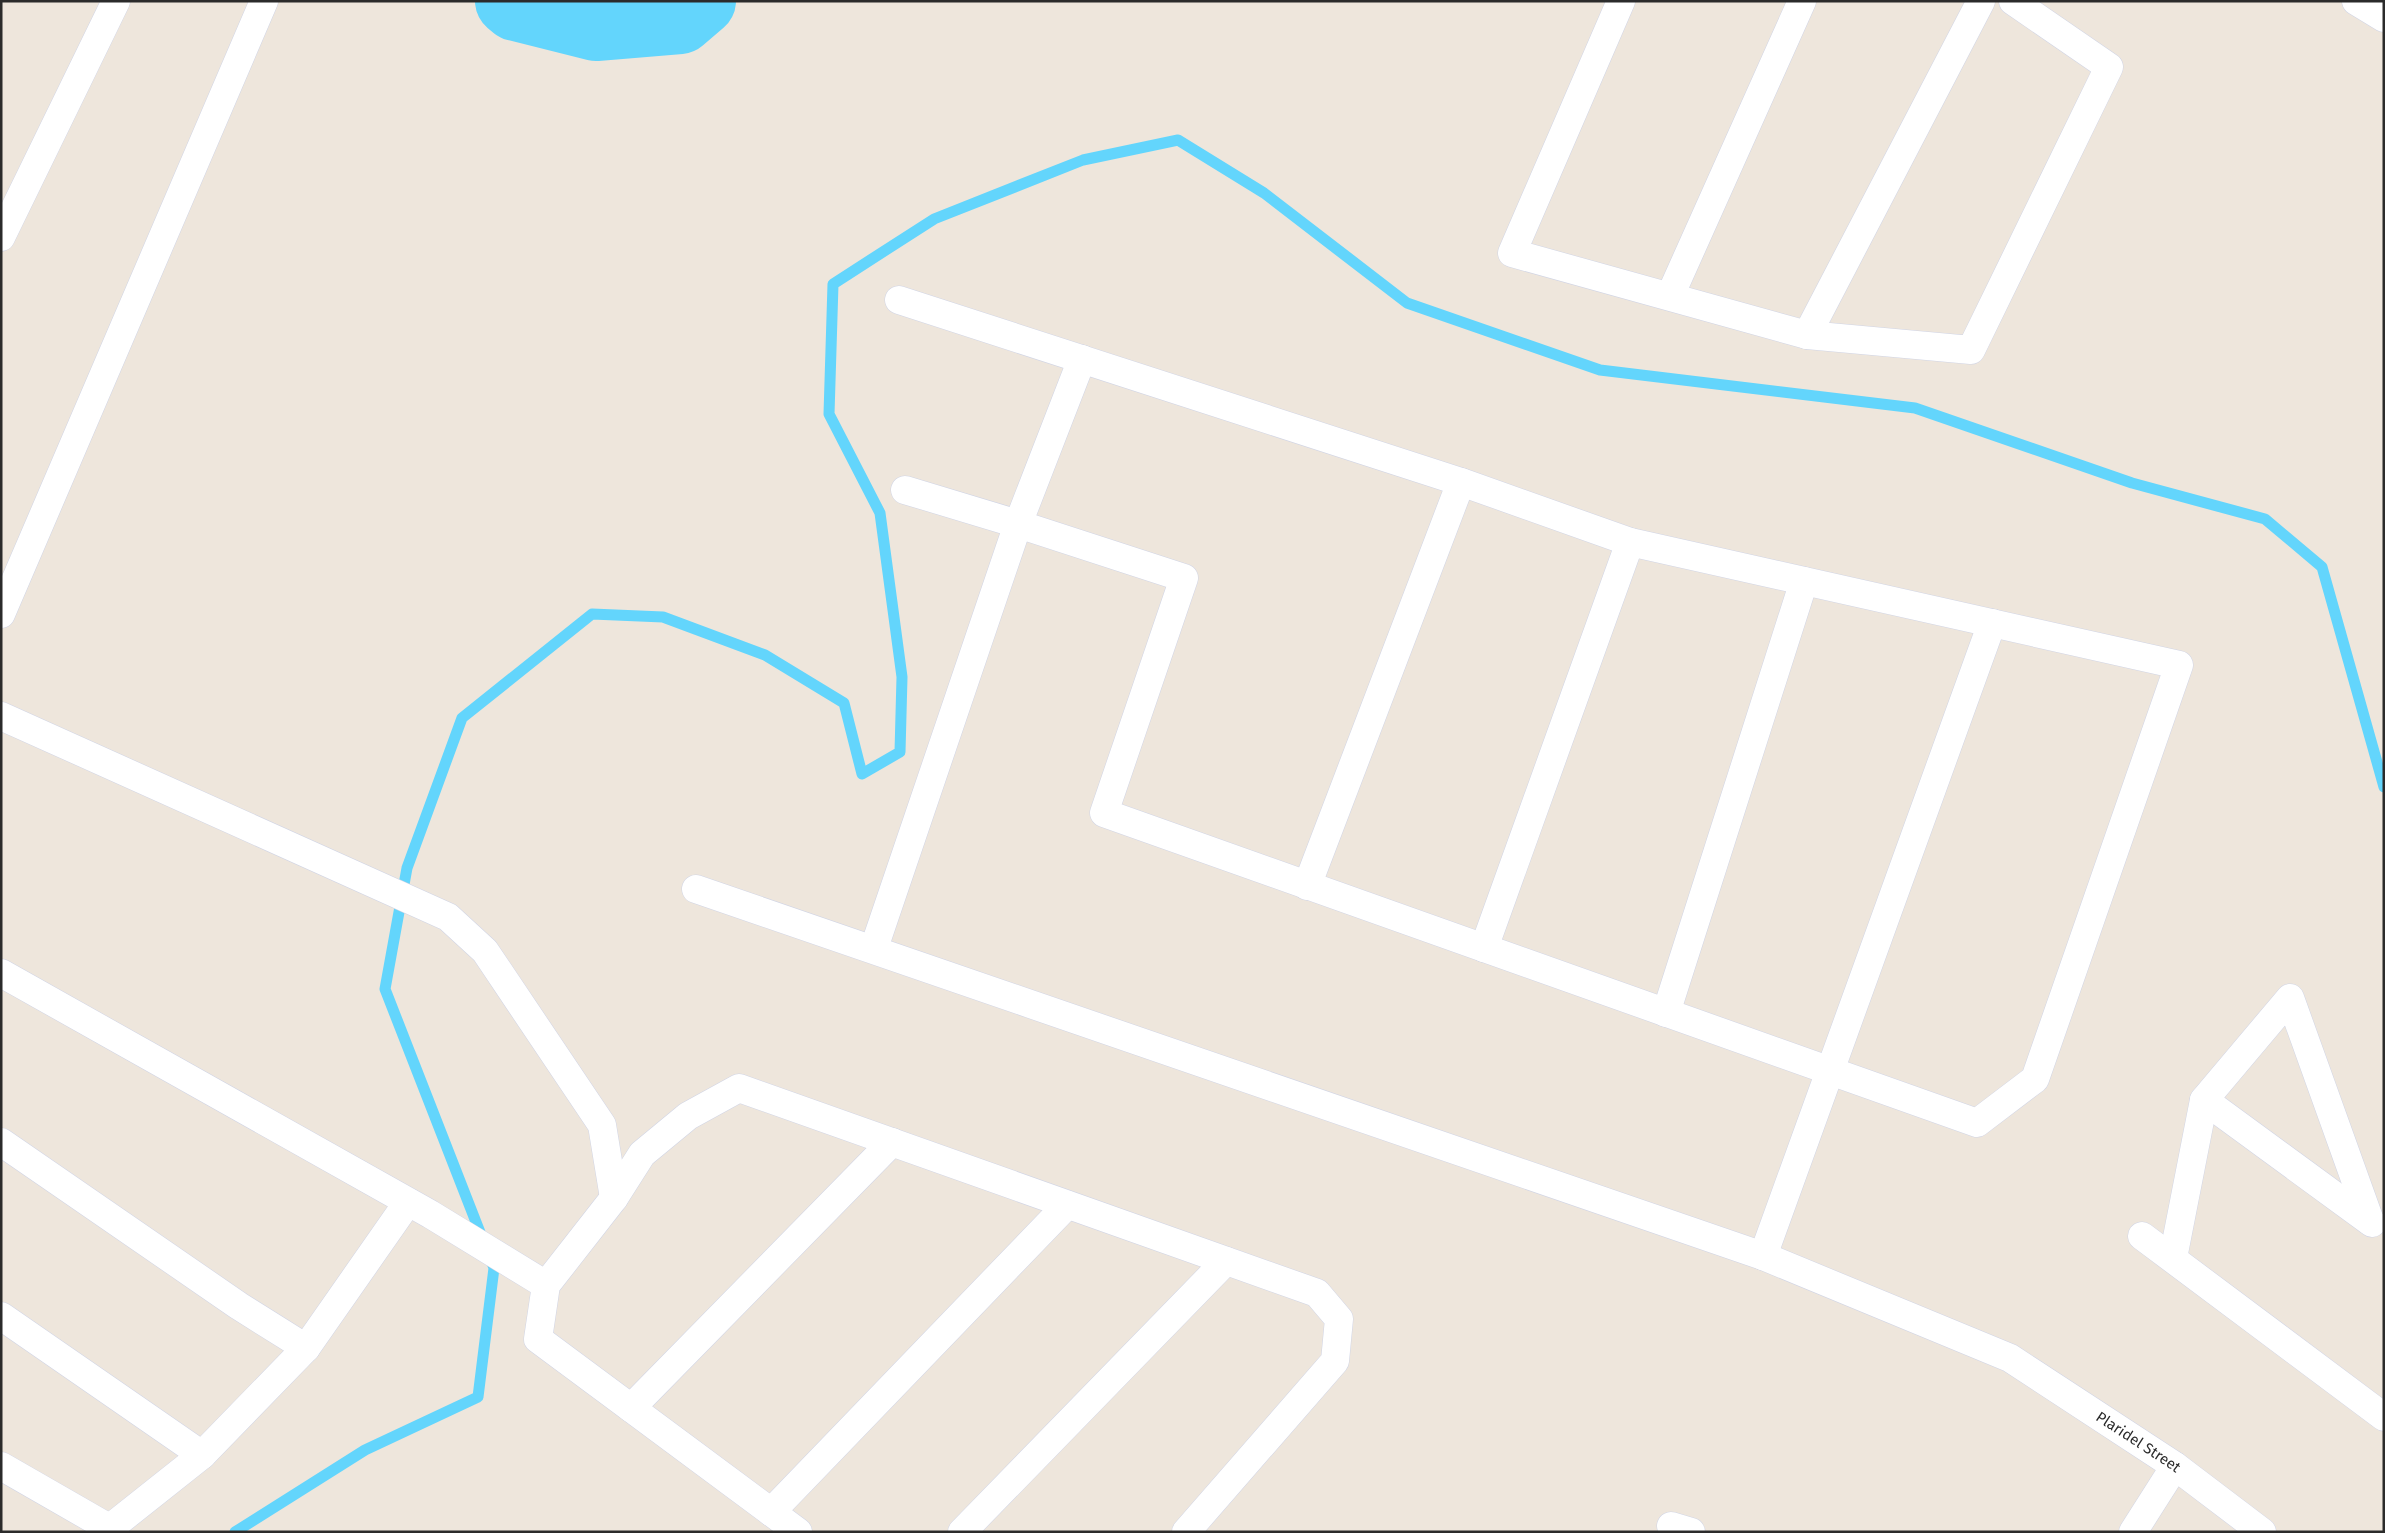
<svg xmlns="http://www.w3.org/2000/svg" width="2385" height="1533" viewBox="0 0 2385 1533" font-family="'Fira Sans',sans-serif">
<rect width="100%" height="100%" fill="#eee6dc"/>
<g fill="none" stroke-linecap="round" stroke-linejoin="round">
<g stroke="#63d5fc" stroke-width="11">
<polyline points="483,1240 385,989 407,868 462,718 592,614 663,617 765,655 844,703 862,774 900,752 902,677 880,513 829,414 833,284 934,219 1083,160 1178,140 1264,193 1407,303 1600,370 1915,408 2132,483 2265,519 2322,567 2384,787"/>
<polyline points="235,1532 365,1450 478,1397 494,1268 489,1255"/>
</g>
<polyline stroke="#63d5fc" stroke-width="70" points="510,1 516,6 596,26 680,19 701,1"/>
<defs>
<g id="minor">
<polyline points="1621,1 1512,253 1807,335 1971,350 2109,67 2013,1"/>
<polyline points="2356,1 2384,18"/>
<polyline points="1,237 116,1"/>
<polyline points="1670,296 1802,1"/>
<polyline points="899,300 1461,482 1630,542 2179,665 2035,1079 1977,1123 1104,813 1184,578 1018,524 905,490"/>
<polyline points="1807,335 1981,1"/>
<polyline points="1,614 264,1"/>
<polyline points="1,716 448,917 485,951 602,1125 614,1198"/>
<polyline points="1307,886 1461,482"/>
<path id="s1" d="M696,889L1763,1256L2010,1358L2175,1466L2262,1532"/>
<polyline points="874,948 1018,524 1082,359"/>
<polyline points="1484,948 1630,542"/>
<polyline points="1,973 430,1214 546,1285"/>
<polyline points="1666,1013 1804,581"/>
<polyline points="2204,1100 2372,1223"/>
<polyline points="1,1142 239,1306 306,1348"/>
<polyline points="2142,1236 2384,1417"/>
<polyline points="1763,1256 1992,623"/>
<polyline points="2173,1258 2204,1100 2290,998 2370,1221"/>
<polyline points="1,1316 202,1455"/>
<polyline points="631,1408 892,1142"/>
<polyline points="1,1466 109,1528"/>
<polyline points="771,1512 1067,1205"/>
<polyline points="1671,1526 1691,1532"/>
<polyline points="105,1532 202,1455 306,1348 408,1202"/>
<polyline points="798,1532 538,1339 546,1285 614,1198 642,1154 688,1116 739,1088 1317,1293 1339,1319 1335,1361 1186,1532"/>
<polyline points="962,1532 1226,1261"/>
<polyline points="2133,1532 2175,1466"/>
</g>
</defs>
<use href="#minor" stroke="#d1d5e5" stroke-width="29"/>
<use href="#minor" stroke="#fff" stroke-width="28"/>
</g>
<g text-anchor="middle" dominant-baseline="central" stroke-width="5" stroke-linejoin="round" paint-order="stroke">
<g font-size="15" fill="#2b2b2b" stroke="#fff">
<text stroke="none"><textPath href="#s1" startOffset="1549">Plaridel Street</textPath></text>
</g>
</g>
<rect width="2385" height="1533" fill="none" stroke="#2b2b2b" stroke-width="5"/>
</svg>
